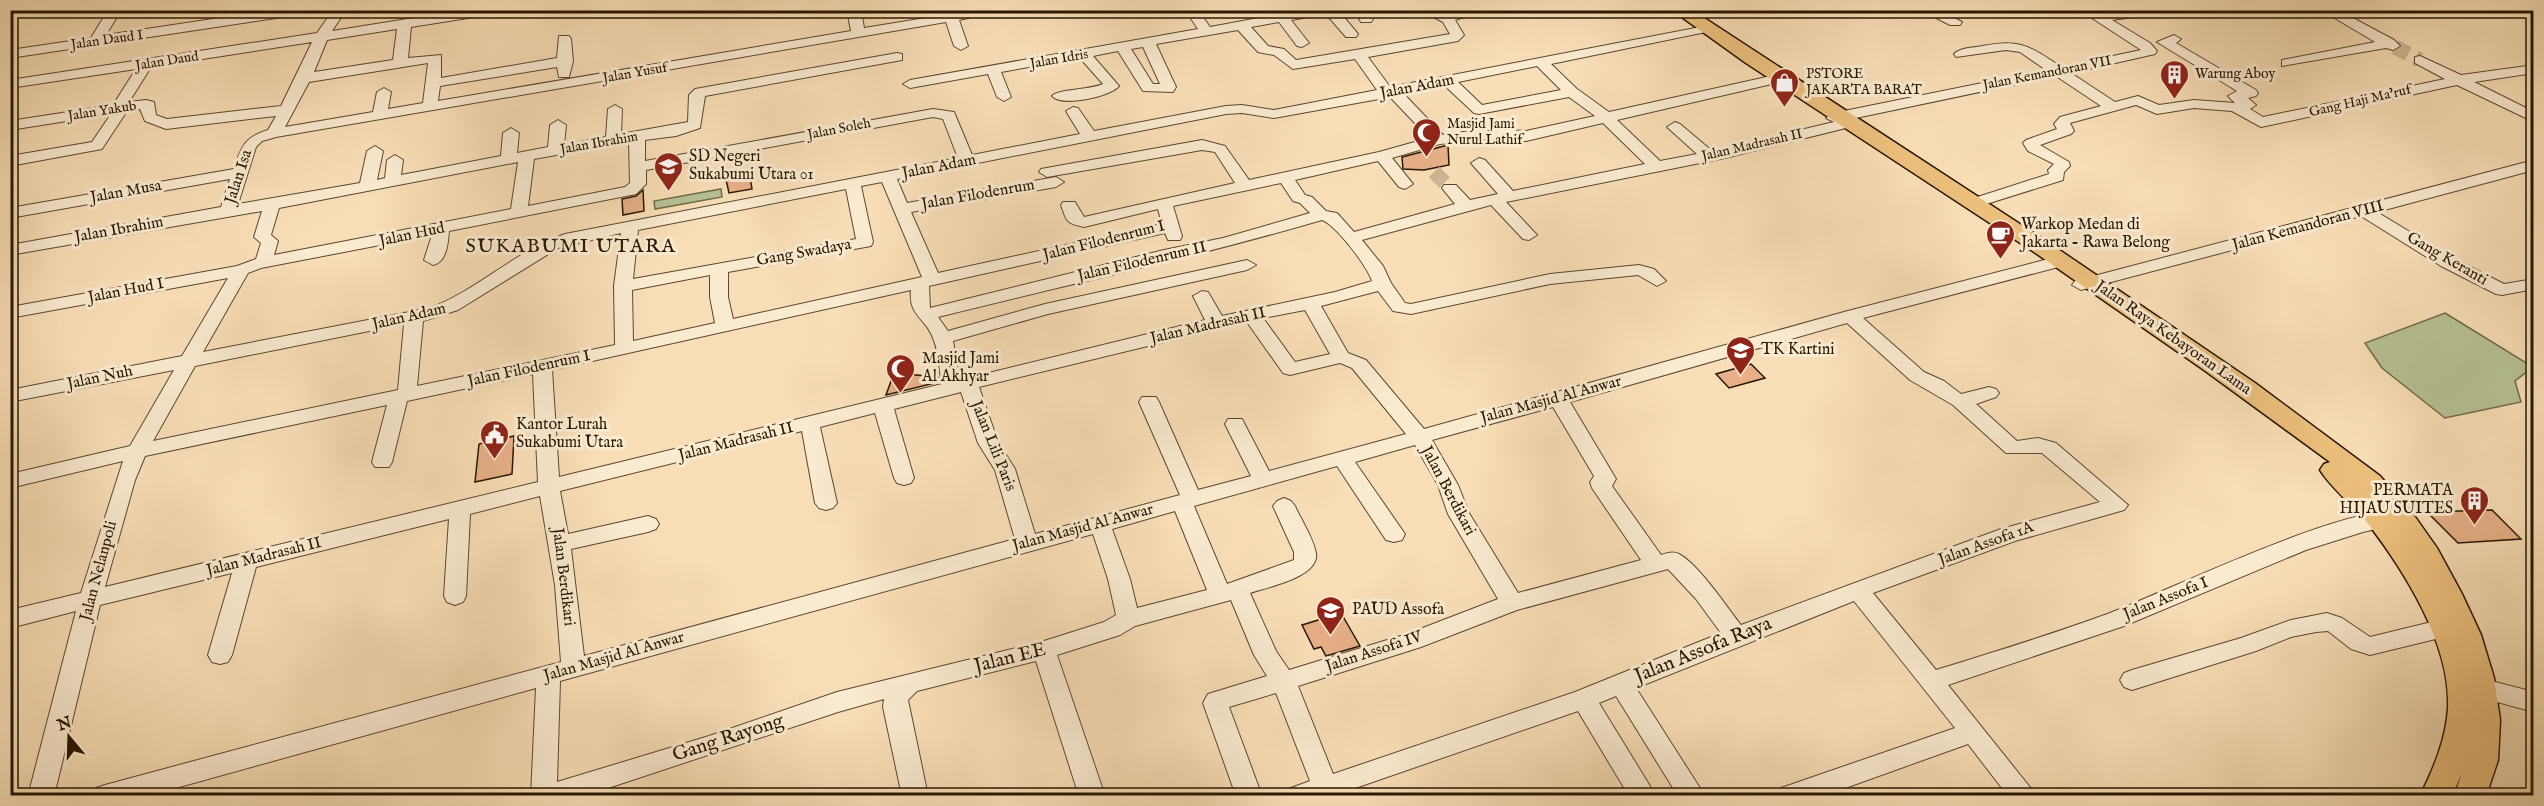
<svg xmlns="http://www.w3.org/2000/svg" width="2544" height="806" viewBox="0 0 2544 806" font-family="'IM FELL English',serif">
<rect width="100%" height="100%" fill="#f8deb7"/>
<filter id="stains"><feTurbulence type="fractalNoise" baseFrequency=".00333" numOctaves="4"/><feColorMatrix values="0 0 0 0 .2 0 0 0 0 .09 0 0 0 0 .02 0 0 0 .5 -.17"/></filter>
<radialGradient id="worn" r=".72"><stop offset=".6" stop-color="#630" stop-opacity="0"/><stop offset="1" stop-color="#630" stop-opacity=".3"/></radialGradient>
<g fill="#b7c294" stroke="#6f6c4a" stroke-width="1.5">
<polygon points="721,189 722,197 655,209 654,201"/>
<polygon points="2445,313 2533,367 2515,381 2521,402 2445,418 2382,368 2365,343"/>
</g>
<g fill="#e8b088" stroke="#271600" stroke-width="1.5">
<polygon points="1448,145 1449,165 1424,170 1403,169 1402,157"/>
<polygon points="749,171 752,189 729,193 725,175"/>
<polygon points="643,190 644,211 623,215 622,199 636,196"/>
<polygon points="1751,364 1765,378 1729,388 1716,374"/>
<polygon points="894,373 938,377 939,382 886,395"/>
<polygon points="514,436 512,474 475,482 479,444"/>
<polygon points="2492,510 2521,539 2458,543 2427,512"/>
<polygon points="1341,613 1360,646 1326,656 1321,647 1314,649 1302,625"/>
</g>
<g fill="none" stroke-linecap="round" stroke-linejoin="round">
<g stroke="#ceb692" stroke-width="15" stroke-dasharray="15 8" stroke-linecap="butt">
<polyline points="2395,47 2420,60"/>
<polyline points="1434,172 1450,188"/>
</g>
<defs>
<g id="minor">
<polygon points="108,10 121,10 106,35 273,10 309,10 303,14 10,58 10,50 91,38"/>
<path d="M333,10H346L332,31L464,10H499L493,14L411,27L408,58L441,55V78L557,58L559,36H569L571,39L573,61L569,77H559L557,67L440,86L438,101L851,31L847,10H861L864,28L944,15L943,10H1001L959,20L968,46L961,50L954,46L946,22L276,137L262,141L256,147L238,204L360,183L367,151L375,146L383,151L377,180L385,178L387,160L395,155L403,160L401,175L501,156L503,133L511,128L519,133L517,153L548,147L550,125L558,120L566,125L564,145L606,137L608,109L615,105L622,109L621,134L688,122L689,95L695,89L897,53L902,54V60L705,96L700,128L676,136L645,140V161L933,109L954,112L972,155L1080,134L1066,111L1073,107L1078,108L1094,131L1226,106L1242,105L1274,110L1377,90L1355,59L1293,69L1274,55L1258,52L1238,30L1156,44L1176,87L1173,92L1143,91L1118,51L1093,56L1119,86C1110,97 1062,107 1052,96C1058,89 1090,90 1103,84L1080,58L1001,72L1011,97L1004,101L997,97L988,74L910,88L903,84L910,80L1198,29L1185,10H1198L1210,27L1301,10H1338L1358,34L1356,37H1346L1326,14L1291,20L1309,43L1302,47L1297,46L1279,22L1251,27L1268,46L1284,49L1296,60L1450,34L1443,22L1420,10H1439L1447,14L1455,10H1486L1455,20L1464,35L1458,41L1368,57L1390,87L1711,25L1713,28L1706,32L1551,64L1577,89L1609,112L1771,76L1776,77L1778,80L1776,83L1617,120L1660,161L1697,154L1667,127L1675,122L1680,124L1712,151L1834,122L1826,118L1834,113L2046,70L2020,52L2006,50L1956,57L1954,54C1959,49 1968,48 1976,47C2019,39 2025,43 2061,67L2141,50L2092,18C2104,7 2144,10 2160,10L2154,14L2112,20L2150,43L2157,51L2155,54L2071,73L2115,102L2138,96L2159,105L2194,100L2235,103L2228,96L2237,91L2157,42L2174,35L2181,39L2176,43L2256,90L2258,93L2256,96L2248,98L2256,105L2250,109L2263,117L2445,79L2415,63V57L2420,56L2461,75L2534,65V73L2474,82L2534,112V122L2457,85L2261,127L2232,111L2194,108L2157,114L2136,105L2070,123L2074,131L2071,134L2040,145L2069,162L2070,166L2064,172L2063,180L1980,206H1968L1966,203L1968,200L2049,174L2048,170L2054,164L2028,151L2023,143L2026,140L2057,129L2054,124L2060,117L2101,106L2056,76L1851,119L1857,123L1854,126L1725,158L1506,202L1537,235L1529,240L1523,239L1491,205L1362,240L1383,266L1391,283L1405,303L1411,304L1550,274L1639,265L1654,269L1666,281L1657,286L1638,275L1550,284L1411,314L1393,311L1378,291L1321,306L1348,353L1366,360L1424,429L1844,312L2060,256L2066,257L2069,261L2066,265L1863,318L1924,372L1944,381L1961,394L1989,387L1996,389L1999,393L1996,397L1976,404L2017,441L2038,438L2056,443L2128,505L2124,510L2015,541L1873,593L1936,670C1994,652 2053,634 2110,613C2163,593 2357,499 2402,513L2405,518L2402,523L2363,532L2306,550L2124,626L1948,685L2037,796H2008L1968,744L1823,796H1777L1781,788L1955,728L1854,601L1636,688L1705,796H1678L1616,696L1599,703L1656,796H1629L1578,711L1341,793L1342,796H1287L1291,788L1310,781L1276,693L1229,707L1262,796H1236L1203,703L1208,694L1267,676L1254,655L1231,600L1135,626L1120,635L1057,655L1105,796H1079L1036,661L917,691L908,700L928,796H902L883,707L884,699L838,712L584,796H531L536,688L147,796H92L96,788L105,785L561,662L555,585L540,496L470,514L466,596L463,602L455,605L447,602L444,596L449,519L256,567L232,655L228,662L220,664L212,662L208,655L232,573L100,605L54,796H28L76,611L10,628V610L81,593L123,461L10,488V474L130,446L174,370L10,402V390L182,356L228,278L10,318V307L237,266L256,259L261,243L254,237L262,211L10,255V245L221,207L230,179L10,218V208L234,169C241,146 245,137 268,130L276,116L166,129L145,121L140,109L127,111L102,149L10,166V156L92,142L111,114L10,130V121L113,105L136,69L10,88V80L317,33ZM397,29L393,60L314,72L327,40ZM312,42L281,106L167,119L156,115L154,102L146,100L129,102L151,67ZM1143,47L1160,84H1153L1131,49ZM428,63L423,103L388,109L391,92L384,88L377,92L373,112L285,127L309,82ZM1537,66L1561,90L1482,105L1458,82ZM1444,85L1474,113L1479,114L1569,97L1595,116L1526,131L1484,129L1443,135L1403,93ZM1390,97L1429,138L1379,152L1249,180L1225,146L1202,140L1041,169L1039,172L1047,177L1202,150L1215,152L1235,183L1084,217L1075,202H1063L1061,205C1067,222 1066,223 1084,227L1158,209L1162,224L938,273L911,212L1056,187L1064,182L1056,177L907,203L897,179L1226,114L1242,113L1274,118ZM933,117L943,119L958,158L565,234C515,251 478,290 430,308L203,352L248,273L261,268L432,235L424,260L433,265C447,262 448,243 449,231L636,194L646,184V170ZM1603,123L1645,164L1513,191L1485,160L1479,158L1471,163L1498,194L1470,200L1456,185H1444L1442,188L1455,204L1354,232L1337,213L1326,211L1312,197L1305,195L1295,180L1378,161L1399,187L1405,189L1413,184L1392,158L1440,144L1484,139L1526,141ZM629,142L630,183L625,187L528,206L534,159ZM518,162L511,209L274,255L278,241L271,235L279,208ZM882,182L922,277L733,319L728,297V272L871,246L873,242L861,186ZM1281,183L1293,201L1300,203L1310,213L1223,238L1164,250L930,308L929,286L1165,233L1168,240H1180L1182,236L1173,206ZM846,189L856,239L633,279L638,230ZM1322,220C1336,225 1367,266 1372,281L1335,292L1222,316L1208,292L1202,291L1193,296L1205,320L960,380L953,341L1048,314L1247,270L1256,265L1247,260L1045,304L948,331L938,317C1066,285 1195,257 1322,220ZM621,233L614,286L615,345L417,386L423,321L458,310L558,248ZM710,275V297L715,323L633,341L632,290ZM911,290C908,316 926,318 933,338C939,352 939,369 942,384L559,477L552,370ZM1305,310L1330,354L1295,362L1263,318ZM1247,322L1283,373L1290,375L1340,363L1352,368L1406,434L1269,471L1242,419H1228L1225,424L1251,476L1198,490L1159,402L1156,397H1142L1139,402L1180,495L1035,534L1015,469L998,442L979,387ZM1847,323L1910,380L1953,405L2006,453H2042L2100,502L2001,529L1741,625C1726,606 1699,565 1679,554C1673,551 1667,553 1661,555L1612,486L1616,479L1570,402ZM404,324L398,390L153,441L195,366ZM533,374L538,482L105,587L135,480L145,456L387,405L372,462L375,467H389L392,462L407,401ZM961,392L978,443L995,470L1015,539L584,656L571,549L648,532L656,529L659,524L656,519L648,516L568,534L560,491L802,431L815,503L819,508L826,510L833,508L837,503L820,427L875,413L894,478L897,483L904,485L911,483L914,478L894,409ZM1553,407L1594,476L1590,482L1592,488L1641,560L1518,593L1469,513L1458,485L1432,440ZM1415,445L1438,485L1448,514L1498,599L1407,634L1289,670L1276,651L1250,593C1268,587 1320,577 1316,553C1313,537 1301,520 1295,506L1291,501L1284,498L1277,501L1273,506L1294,552V560L1227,584L1194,506L1337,466L1386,540L1394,542L1402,540L1405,534L1355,462ZM1175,511L1207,590L1137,608L1130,579L1112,529ZM1093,534L1108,579L1116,615L1104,622L1044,641L837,692L709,736L557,782L560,681ZM1668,569L1696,599L1721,633L1575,692L1333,774L1298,686L1421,647L1517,610Z"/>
<polygon points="1354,10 1367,10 1373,19 1371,22 1361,22"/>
<polygon points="1921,10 1939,10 1962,22 1960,25 1950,25"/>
<polygon points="2321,10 2338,10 2394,40 2400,46 2393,50 2386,48 2282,66 2282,60 2375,42"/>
<polygon points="2534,160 2534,170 2377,212 2453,258 2504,284 2534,279 2534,289 2502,295 2496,294 2441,266 2361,216 2081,290 2072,285 2075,281"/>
<polygon points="2327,613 2342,618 2370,637 2444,619 2452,622 2456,628 2452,634 2444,637 2370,655 2351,649 2328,631 2316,632 2291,637 2256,651 2132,690 2124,687 2120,680 2124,673 2132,670 2241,638 2291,620"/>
<polygon points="2472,676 2534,692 2534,712 2464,693 2460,686 2464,679"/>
</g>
<path id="major" d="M1672,10H1692L2052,245L2255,383L2380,476L2413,514L2437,548L2462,594L2481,635L2494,678L2500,720L2498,760L2486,796H2454L2462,773L2452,796H2420C2434,768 2446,739 2448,708C2451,644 2404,570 2366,521C2352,504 2332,489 2320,470L2324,464L2330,462L2204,370L2037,254L1746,63Z"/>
</defs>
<use href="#minor" stroke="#5b482e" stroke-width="2"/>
<use href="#major" stroke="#271600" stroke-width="3"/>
<use href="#minor" fill="#faead0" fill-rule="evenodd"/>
<use href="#major" fill="#ecbf7c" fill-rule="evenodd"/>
</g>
<defs>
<symbol id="building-pin" viewBox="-11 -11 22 30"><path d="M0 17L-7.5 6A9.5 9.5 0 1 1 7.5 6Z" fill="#8f2418" stroke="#faead0"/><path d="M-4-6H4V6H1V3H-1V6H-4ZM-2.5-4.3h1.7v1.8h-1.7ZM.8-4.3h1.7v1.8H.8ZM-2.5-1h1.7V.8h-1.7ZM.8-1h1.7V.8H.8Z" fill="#fff"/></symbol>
<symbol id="shop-pin" viewBox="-11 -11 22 30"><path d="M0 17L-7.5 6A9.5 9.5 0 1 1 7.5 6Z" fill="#8f2418" stroke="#faead0"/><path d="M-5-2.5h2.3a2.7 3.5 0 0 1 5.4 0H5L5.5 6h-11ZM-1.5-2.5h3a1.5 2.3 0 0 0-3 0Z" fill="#fff"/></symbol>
<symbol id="mosque-pin" viewBox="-11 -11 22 30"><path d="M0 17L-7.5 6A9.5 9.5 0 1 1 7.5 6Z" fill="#8f2418" stroke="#faead0"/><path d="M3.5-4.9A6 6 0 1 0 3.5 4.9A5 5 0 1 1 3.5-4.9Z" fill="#fff"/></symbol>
<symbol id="school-pin" viewBox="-11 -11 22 30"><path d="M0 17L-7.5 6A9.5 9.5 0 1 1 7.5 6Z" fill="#8f2418" stroke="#faead0"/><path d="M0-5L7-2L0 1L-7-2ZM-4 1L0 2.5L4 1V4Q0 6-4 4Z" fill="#fff"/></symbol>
<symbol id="cafe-pin" viewBox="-11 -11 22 30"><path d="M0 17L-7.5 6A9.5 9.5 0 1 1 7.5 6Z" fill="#8f2418" stroke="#faead0"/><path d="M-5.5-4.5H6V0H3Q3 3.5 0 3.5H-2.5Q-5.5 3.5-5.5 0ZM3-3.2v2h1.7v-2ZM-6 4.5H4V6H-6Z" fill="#fff"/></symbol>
<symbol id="civic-pin" viewBox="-11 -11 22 30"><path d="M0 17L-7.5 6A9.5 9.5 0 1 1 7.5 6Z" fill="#8f2418" stroke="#faead0"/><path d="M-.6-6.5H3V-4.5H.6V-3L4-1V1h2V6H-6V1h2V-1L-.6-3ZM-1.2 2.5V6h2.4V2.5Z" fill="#fff"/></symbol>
</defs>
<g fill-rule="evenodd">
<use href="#building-pin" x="2158" y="58" width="33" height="45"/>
<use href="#shop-pin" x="1768" y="66" width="33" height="45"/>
<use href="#mosque-pin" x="1410" y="116" width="33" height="45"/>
<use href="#school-pin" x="652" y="150" width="33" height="45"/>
<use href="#cafe-pin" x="1984" y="218" width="33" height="45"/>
<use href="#school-pin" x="1724" y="334" width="33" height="45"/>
<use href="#mosque-pin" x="884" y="352" width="33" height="45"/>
<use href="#civic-pin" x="478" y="418" width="33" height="45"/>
<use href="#building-pin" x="2458" y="484" width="33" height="45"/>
<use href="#school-pin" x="1314" y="594" width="33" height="45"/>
</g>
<g text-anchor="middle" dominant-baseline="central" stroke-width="6" stroke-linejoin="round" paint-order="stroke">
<g font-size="14" fill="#271600" stroke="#faead0">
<text transform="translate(107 40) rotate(-8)">Jalan Daud I</text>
<text transform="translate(1059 59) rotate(-10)">Jalan Idris</text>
<text transform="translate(167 61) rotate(-9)">Jalan Daud</text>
<text transform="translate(635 73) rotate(-10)">Jalan Yusuf</text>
<text transform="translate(2047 73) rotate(-11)">Jalan Kemandoran VII</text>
<text transform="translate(2360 101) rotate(-13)">Gang Haji Ma'ruf</text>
<text transform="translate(102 111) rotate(-9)">Jalan Yakub</text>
<text transform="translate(839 129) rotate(-11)">Jalan Soleh</text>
<text transform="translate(599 143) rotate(-10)">Jalan Ibrahim</text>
<text transform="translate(1752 145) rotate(-13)">Jalan Madrasah II</text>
</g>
<g font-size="14" fill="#271600" stroke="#faead0" text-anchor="start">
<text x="1806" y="74">PSTORE<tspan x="1806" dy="16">JAKARTA BARAT</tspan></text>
<text x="2195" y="74">Warung Aboy</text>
<text x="1447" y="124">Masjid Jami<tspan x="1447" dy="16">Nurul Lathif</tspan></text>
</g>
<g font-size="16" fill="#271600" stroke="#faead0">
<text transform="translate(1417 87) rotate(-11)">Jalan Adam</text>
<text transform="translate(939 167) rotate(-11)">Jalan Adam</text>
<text transform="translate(239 177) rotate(-72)">Jalan Isa</text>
<text transform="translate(126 192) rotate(-10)">Jalan Musa</text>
<text transform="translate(978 195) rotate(-10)">Jalan Filodenrum</text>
<text transform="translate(2308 226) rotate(-15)">Jalan Kemandoran VIII</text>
<text transform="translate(119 230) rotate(-10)">Jalan Ibrahim</text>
<text transform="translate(412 235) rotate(-12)">Jalan Hud</text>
<text transform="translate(1104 241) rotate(-14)">Jalan Filodenrum I</text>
<text transform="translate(804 253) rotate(-10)">Gang Swadaya</text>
<text transform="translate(2447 259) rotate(30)">Gang Keranti</text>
<text transform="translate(1142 262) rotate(-13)">Jalan Filodenrum II</text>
<text transform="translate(126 291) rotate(-11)">Jalan Hud I</text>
<text transform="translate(409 317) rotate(-13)">Jalan Adam</text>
<text transform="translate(1208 326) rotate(-13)">Jalan Madrasah II</text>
<text transform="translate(2173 338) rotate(35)">Jalan Raya Kebayoran Lama</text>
<text transform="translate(529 369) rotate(-12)">Jalan Filodenrum I</text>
<text transform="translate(100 378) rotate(-12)">Jalan Nuh</text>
<text transform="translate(1551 400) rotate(-15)">Jalan Masjid Al Anwar</text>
<text transform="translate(736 442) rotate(-14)">Jalan Madrasah II</text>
<text transform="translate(993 446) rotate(68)">Jalan Lili Paris</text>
<text transform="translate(1448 491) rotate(62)">Jalan Berdikari</text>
<text transform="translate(1083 528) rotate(-15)">Jalan Masjid Al Anwar</text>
<text transform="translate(1986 544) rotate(-20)">Jalan Assofa 1A</text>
<text transform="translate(264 557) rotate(-14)">Jalan Madrasah II</text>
<text transform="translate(99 571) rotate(-75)">Jalan Nelanpoli</text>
<text transform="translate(563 577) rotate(83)">Jalan Berdikari</text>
<text transform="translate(2166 599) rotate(-22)">Jalan Assofa I</text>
<text transform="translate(1374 652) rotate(-18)">Jalan Assofa IV</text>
<text transform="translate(614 657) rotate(-16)">Jalan Masjid Al Anwar</text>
</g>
<g font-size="16" fill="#271600" stroke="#faead0" text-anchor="start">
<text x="689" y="157">SD Negeri<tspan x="689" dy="18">Sukabumi Utara 01</tspan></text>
<text x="2021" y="225">Warkop Medan di<tspan x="2021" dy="18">Jakarta - Rawa Belong</tspan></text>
<text x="1761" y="350">TK Kartini</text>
<text x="922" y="359">Masjid Jami<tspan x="922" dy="18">Al Akhyar</tspan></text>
<text x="516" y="425">Kantor Lurah<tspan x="516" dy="18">Sukabumi Utara</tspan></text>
<text x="2453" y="491" text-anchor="end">PERMATA<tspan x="2453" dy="18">HIJAU SUITES</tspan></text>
<text x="1352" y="610">PAUD Assofa</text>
</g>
<g font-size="20" letter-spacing="1.5" fill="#271600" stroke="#faead0">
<text x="571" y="246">SUKABUMI UTARA</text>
</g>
<g font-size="20" fill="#271600" stroke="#faead0">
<text transform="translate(1703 650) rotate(-22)">Jalan Assofa Raya</text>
<text transform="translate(1010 658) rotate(-14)">Jalan EE</text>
<text transform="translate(728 738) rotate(-18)">Gang Rayong</text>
</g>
</g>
<rect width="2544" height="806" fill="none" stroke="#f8deb7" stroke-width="36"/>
<rect x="12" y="12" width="2520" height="782" fill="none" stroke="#271600" stroke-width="3"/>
<rect x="18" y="18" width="2508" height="770" fill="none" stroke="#271600" stroke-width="1.5"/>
<g transform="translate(69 737) rotate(341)" stroke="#faead0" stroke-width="4.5" paint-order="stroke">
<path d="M0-4.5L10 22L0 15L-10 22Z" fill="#271600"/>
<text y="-9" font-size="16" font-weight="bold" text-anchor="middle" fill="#271600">N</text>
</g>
<rect width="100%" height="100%" filter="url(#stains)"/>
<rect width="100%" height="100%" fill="url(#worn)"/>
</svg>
